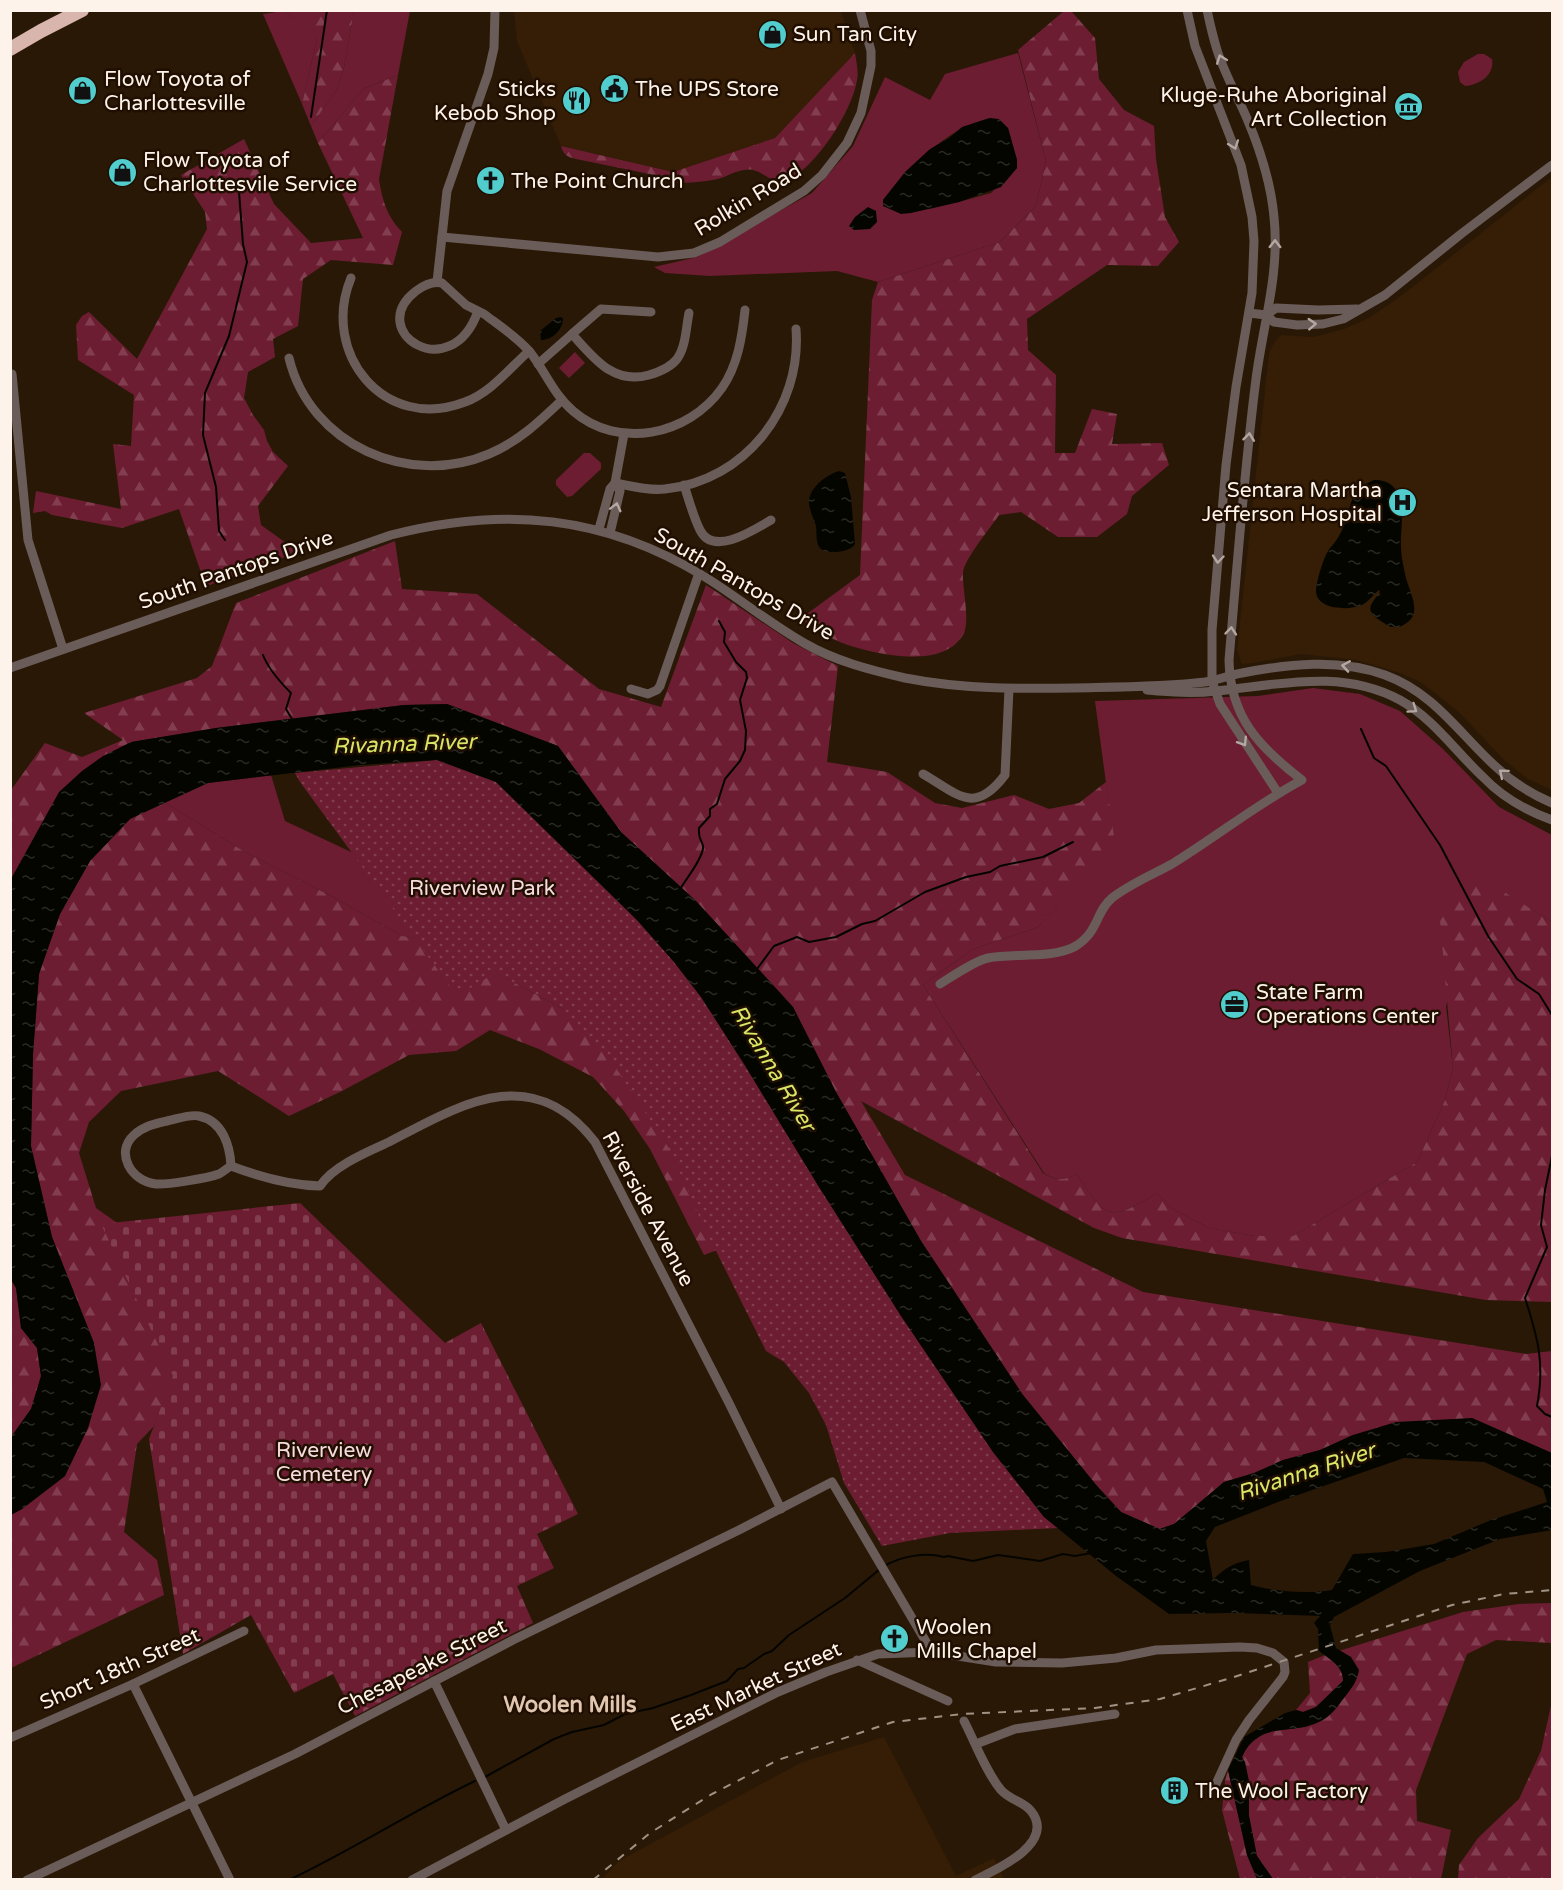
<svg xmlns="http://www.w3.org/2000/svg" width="1563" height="1890" viewBox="0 0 1563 1890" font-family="'Varela Round',sans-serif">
<defs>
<pattern id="forest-firs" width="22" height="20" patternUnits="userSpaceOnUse" patternTransform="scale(1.5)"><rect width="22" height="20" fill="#6c1d32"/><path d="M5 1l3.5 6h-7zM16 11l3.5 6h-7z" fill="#823e50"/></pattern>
<pattern id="cemetery-stones" width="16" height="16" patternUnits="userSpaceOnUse" patternTransform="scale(1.5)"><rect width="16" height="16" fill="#6c1d32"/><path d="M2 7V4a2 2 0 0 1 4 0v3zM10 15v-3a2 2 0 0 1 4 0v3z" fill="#823e50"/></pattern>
<pattern id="park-dots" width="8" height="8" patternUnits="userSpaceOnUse" patternTransform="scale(1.5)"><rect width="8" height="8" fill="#6c1d32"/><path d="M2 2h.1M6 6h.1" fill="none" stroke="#823e50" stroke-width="1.8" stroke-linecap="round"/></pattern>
<pattern id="water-ripples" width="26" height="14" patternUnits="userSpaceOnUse" patternTransform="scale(1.5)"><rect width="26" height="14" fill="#050500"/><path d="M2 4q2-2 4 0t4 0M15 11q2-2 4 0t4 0" fill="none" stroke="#2a2a25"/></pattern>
</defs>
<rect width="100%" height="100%" fill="#2a1806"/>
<g fill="#351d06">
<polygon points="514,11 841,11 855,53 775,138 673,172 561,146 517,41"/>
<polygon points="1552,177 1552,790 1528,779 1504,760 1459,712 1422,683 1400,673 1357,660 1301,654 1253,663 1242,664 1237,650 1269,353 1274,343 1281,335 1314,337 1344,329 1369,318 1401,296"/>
<polygon points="884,1737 956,1876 994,1858 1004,1879 601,1880 619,1861 802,1762"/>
</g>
<g fill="#6c1d32" fill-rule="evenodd">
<polygon points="283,11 314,31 317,39 302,104 263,14"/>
<polygon points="354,11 410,11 398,75 363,89 318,143 311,126 336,91 344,67"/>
<path d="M1018,53L1046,161L1036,206L1000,242L878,282L837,271L710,276L665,273L654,267L697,257L812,193L853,146L885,77L930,100L945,74ZM990,118L1008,128L1017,160V168L991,193L959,202L929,209L883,200C910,166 947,128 990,118Z"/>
<path d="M1478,54H1484L1492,59C1495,75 1479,85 1465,86L1460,82L1458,72L1464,62Z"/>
<polygon points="575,352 585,363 569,378 559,368"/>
<polygon points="584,453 590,453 601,463 601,469 572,496 567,497 556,485 556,480"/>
<path d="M1313,688L1360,694L1400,711L1443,749L1499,807L1552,835V922L1485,881L1446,1006L1453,1068L1445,1100L1417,1162L1293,1236H1254L1209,1228L1171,1208L1157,1193C1110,1222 1106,1220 1077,1174C1063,1181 1057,1181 1044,1173L923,985L973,949L1038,927L1114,843L1095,701L1258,696Z"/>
<polygon points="271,775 285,821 445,896 626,1043 435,940 402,936 333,897 245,852 164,802 208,783"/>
</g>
<g fill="url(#forest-firs)">
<polygon points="283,11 354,11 344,67 336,91 311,126 302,104 317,39 313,31"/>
<path d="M1064,11H1071L1095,38L1099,79L1124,110L1154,126L1156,159L1165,217L1179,242L1158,266L1107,265L1027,319L1028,350L1056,375L1055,453H1075L1092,409L1117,414L1112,444L1162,443L1169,465L1132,496L1127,514L1097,537H1058L1021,512L999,515C991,527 963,561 963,573C962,588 970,619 964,633C945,670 879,655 848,645C831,640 815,628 800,619L860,575L872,300L878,282L1000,242L1036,206L1046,161L1018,50Z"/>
<path d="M855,53C856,61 859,72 857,80C852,111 816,168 787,180C772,185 766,173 753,170C739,167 727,178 713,180C701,182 689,183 676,183L674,179L576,159C568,157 563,155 561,146L673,172L775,138Z"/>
<path d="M398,75L379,179C382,200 387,217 402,232L393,265L331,260L303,279L298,326L273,339L275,357L248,372L244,398L253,415L264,430L267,441L273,452L288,466L258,506L261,525L286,543L304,550L210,585L204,581L179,509L122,528L52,515L45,511L33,513L36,491L121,509L113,444L131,446L134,395L78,360L76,325L82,316L89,312L137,359L207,229L205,212L181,175L244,139L274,204L311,243L363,238L318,143L363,89Z"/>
<path d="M395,541L402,589L477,594L599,689L661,707L706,585L793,643L838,666L827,762L887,772L935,803L962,808L1014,795L1049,809L1079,803L1106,782L1115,843L1038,927L973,949L923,985L1043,1173C1057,1181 1063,1181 1077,1174C1106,1220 1110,1222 1157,1193L1171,1208L1209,1228L1254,1236H1293L1417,1162L1445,1100L1453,1068L1440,920L1446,898L1485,880L1552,922V1302L1486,1300L1122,1238L1094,1228L861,1101L905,1175L1143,1292L1526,1354L1552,1351V1453L1472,1418L1353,1435L1320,1450L1283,1460L1254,1473L1224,1482L1174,1524L1159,1529L1121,1512L1097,1486L1023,1395L921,1241L836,1092L793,1007L696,901L621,832L558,746L447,704L404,705L216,728L131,742L19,865L11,879V790L45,743L82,757L123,740L84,713L197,678L212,666L236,603Z"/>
<polygon points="164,802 245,852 333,897 402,936 435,940 626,1043 733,1244 704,1255 650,1149 624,1111 593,1077 539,1049 490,1030 456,1051 409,1055 342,1091 289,1116 218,1071 121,1091 89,1122 79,1153 96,1208 127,1230 174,1376 154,1426 137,1444 124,1532 157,1560 164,1595 11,1668 10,1515 22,1509 65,1476 94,1343 52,1237 31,1146 33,1054 39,974 60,914 90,861 130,819"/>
<polygon points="10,1279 16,1288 21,1328 37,1348 41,1376 31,1409 11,1437"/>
<polygon points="1552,1603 1552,1643 1496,1640 1467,1654 1416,1790 1417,1821 1451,1830 1441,1879 1273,1879 1257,1856 1249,1816 1242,1757 1247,1746 1266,1732 1306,1727 1337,1708 1351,1657 1339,1651 1463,1612 1519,1604"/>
<path d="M1325,1655C1334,1663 1343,1668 1343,1681L1316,1707L1303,1712L1296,1710L1310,1693L1308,1662Z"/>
<polygon points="1552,1701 1552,1879 1458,1879 1459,1865 1478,1838 1519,1799 1541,1751"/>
<polygon points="1228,1770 1247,1855 1257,1879 1240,1879 1222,1810 1225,1781"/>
</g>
<polygon fill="url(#cemetery-stones)" points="300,1203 445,1343 481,1323 578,1514 537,1534 554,1568 517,1586 533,1623 355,1716 333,1674 294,1693 251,1615 183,1654 149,1439 173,1376 101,1224"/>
<polygon fill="url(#park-dots)" points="437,760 496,782 637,920 674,962 701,997 744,1064 819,1187 901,1316 993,1452 1044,1517 1058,1528 950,1533 882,1546 844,1483 826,1425 809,1393 784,1362 766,1351 703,1225 670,1150 608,1056 562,1007 495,973 457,996 300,782 295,773"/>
<g fill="url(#water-ripples)" fill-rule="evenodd">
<polygon points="990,118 999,119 1008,128 1017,160 1017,168 1001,187 959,202 911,213 901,214 883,206 883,200 905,172 930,149 949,138 962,127"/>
<polygon points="868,207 876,211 877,222 870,229 854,230 849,226 855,217"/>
<path d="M561,317L563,319C562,331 552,340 541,340L540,331L556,318Z"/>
<path d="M839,471L845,473L851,497L855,544C851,552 828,555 821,549C815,544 817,533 816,526C814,519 810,512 809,504C808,488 826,475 839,471Z"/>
<path d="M1374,480C1383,480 1392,482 1397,492C1406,508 1400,529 1401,546C1401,557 1404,568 1406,578C1410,593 1423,614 1405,624C1398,629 1390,628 1384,623C1365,612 1368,607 1380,592L1379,590C1373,595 1368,602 1362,605C1349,611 1315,610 1316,590C1317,580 1324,554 1331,547C1335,542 1338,538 1341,532C1353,509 1346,492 1374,480Z"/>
<path d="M447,704L558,746L621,832L696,901L793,1007L836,1092L921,1241L1023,1395L1097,1486L1121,1512L1160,1529L1174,1524L1224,1482L1254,1473L1283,1460L1320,1450L1353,1435L1396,1422L1472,1418L1552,1453V1530L1500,1539L1420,1571L1334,1617L1330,1625L1336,1648L1351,1657L1359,1670C1357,1682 1351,1689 1344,1698C1338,1706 1331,1716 1321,1721C1291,1737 1259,1719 1242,1757L1245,1762L1249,1781V1816L1257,1856L1273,1879H1257L1247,1855L1228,1770L1244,1737L1285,1713L1296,1710L1303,1712L1316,1707L1343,1681C1344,1667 1330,1659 1319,1651L1318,1629L1314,1623L1320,1616L1232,1613L1169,1614L1116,1576L1044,1517L993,1452L901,1316L819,1187L744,1064L701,997L674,962L637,920L496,782L437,760L361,765L208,783L130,819L90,861L60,914L39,974L33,1054L31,1146L52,1237L94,1343L101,1385L88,1428L65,1476L22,1509L11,1515V1437L31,1409L41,1376L37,1348L21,1328L16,1288L11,1279V879L59,792L82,771L103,756L131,742L216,728L404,705ZM1404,1458L1484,1462L1543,1489L1547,1502L1491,1520L1434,1544L1386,1552L1353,1554L1332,1590C1305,1594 1278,1592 1251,1585L1249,1560C1233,1563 1223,1569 1213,1580L1206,1541L1215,1527L1278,1502Z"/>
</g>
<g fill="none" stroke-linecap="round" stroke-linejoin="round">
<g stroke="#050500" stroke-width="2">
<polyline points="311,117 327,10"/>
<polyline points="225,540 219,531 216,487 203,435 205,393 229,336 247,262 243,244 239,192"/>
<path d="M263,655C268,668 281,683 291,693L286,709L292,719"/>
<polyline points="1361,729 1374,758 1386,766 1440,845 1488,936 1517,979 1539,994 1552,1015"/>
<path d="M680,889C685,881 705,855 703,846C701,838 698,839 699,828L710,816V809L717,804L725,779L740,761L745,750L746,731L740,700L747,678L746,672L736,662L724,642L725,632L719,621"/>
<polyline points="757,969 774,946 797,937 809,942 836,937 862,924 875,921 925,892 966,877 990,872 1000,866 1043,857 1073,842"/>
<path d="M1552,1156L1545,1190L1541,1225L1547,1247L1525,1298C1538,1338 1545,1364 1537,1406L1545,1414L1552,1417"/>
<path d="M884,1566C902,1556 925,1552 944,1557L948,1556L973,1561L998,1555L1040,1561L1063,1554L1075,1556L1091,1553"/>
<polyline points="485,1777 554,1739 572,1732 604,1725 625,1714 653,1708 691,1695 727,1681 738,1669 744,1668 764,1654 772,1651 789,1635 845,1598 880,1569"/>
<path d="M289,1880C353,1850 412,1811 475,1781"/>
</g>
<g stroke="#6a5c59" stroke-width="9">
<polyline points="1187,10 1195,46 1241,165 1252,217 1254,241 1252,293 1236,387 1226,465 1212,630 1212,681 1220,704 1278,793"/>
<polyline points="442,237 658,257 694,253 720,242 804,191 822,175 847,143 861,113 871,66 871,51 860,10"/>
<path d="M351,278C320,353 384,433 465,402C490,393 509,369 529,351"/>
<polyline points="437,282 447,191 488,74 494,48 495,10"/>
<path d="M478,311C451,388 364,331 416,291C424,285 432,281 442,283L466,305L484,314C500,326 517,337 530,352C545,371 554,395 573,411C618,450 688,436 722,388C738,365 742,337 745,310"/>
<polyline points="1249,313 1266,315 1274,322 1297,325 1323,324 1343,319 1385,295 1461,234 1552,165"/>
<polyline points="1266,315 1276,308 1318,310 1357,309"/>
<polyline points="572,334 601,309 651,312"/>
<path d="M289,358C310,445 409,488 489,454C518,442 540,421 562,400"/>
<path d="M538,364L572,334C594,358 613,385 649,375C659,372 671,367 677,359C686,347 686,327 689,313"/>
<polyline points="12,374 28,540 63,649"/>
<path d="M615,483C631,486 648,491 665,489C745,481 802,408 796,329"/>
<path d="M684,485C689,500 693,516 700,530C713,557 754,530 771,520"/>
<polyline points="599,529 610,489 615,483 624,434"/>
<polyline points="610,533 620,491 615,483"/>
<path d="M10,668L391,535C504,506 604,515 705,577C739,598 769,623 804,643C835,661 870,670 905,678C961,689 1017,689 1074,688C1117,687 1162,687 1205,682C1218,680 1230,675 1242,673C1288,664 1339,658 1385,675C1434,693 1458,732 1495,766C1512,782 1531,794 1552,803"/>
<polyline points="631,689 648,694 657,690 660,686 699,573"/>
<path d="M1147,690C1170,692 1193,694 1216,691C1278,685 1341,668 1400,700C1434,719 1455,751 1483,777C1502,797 1527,811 1552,820"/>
<path d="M923,774C958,794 974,816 1005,775L1009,689"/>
<path d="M940,984C953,976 974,961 988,958C1013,953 1051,959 1074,947C1099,933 1095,912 1112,898C1130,884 1152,875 1172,864C1216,837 1257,804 1302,780C1259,747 1230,717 1229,660C1237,567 1244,473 1256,379C1263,324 1280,274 1274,217C1271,184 1261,152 1248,121C1238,97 1225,75 1217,50C1213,37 1210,24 1207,10"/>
<path d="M231,1166C227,1168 223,1172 219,1174C208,1178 167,1185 156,1184C132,1182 114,1153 134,1135C144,1126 154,1124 167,1121C177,1119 190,1114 199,1116C223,1121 230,1146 231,1166C260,1177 288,1185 320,1186C333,1166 367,1152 389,1142C460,1105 532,1060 595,1142L729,1403L781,1509"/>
<polyline points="857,1660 948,1701"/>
<polyline points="434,1681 506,1830"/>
<polyline points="133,1684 230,1880"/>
<path d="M964,1721C975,1742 986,1772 1001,1790C1010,1800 1024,1802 1031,1811C1057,1843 996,1870 975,1880"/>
<polyline points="10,1738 133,1684 244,1631"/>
<polyline points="976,1744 1015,1729 1115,1714"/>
<polyline points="27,1880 295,1754 513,1640 739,1530 832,1482 932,1652"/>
<polyline points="412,1880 565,1799 778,1692 826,1672 878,1654 932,1652 996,1662 1062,1663 1116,1658 1156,1650 1240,1647 1257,1648 1273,1653 1284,1662 1285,1672 1283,1677 1249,1720 1236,1740 1216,1784"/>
</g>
<polyline stroke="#d8b6ad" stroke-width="14" points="10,49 41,31 82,10"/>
<polyline stroke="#9f9285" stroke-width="2" stroke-dasharray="8 8" stroke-linecap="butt" points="593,1880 650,1833 712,1794 778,1760 893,1722 962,1714 1095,1708 1160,1699 1234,1677 1452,1605 1504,1594 1552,1590"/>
</g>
<defs><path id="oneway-chevron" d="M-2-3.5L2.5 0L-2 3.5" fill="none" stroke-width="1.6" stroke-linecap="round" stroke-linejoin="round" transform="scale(1.5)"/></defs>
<g stroke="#b4a8a2">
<use href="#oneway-chevron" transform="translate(1221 59) rotate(-111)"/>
<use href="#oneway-chevron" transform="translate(1234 145) rotate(70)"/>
<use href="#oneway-chevron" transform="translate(1275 244) rotate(-89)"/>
<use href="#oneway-chevron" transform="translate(1312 324) rotate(-3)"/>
<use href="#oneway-chevron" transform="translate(1249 437) rotate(-83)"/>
<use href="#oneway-chevron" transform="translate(616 507) rotate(-76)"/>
<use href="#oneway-chevron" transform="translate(1218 559) rotate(95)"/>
<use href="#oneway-chevron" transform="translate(1231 631) rotate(-85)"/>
<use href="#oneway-chevron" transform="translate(1346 666) rotate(-171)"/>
<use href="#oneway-chevron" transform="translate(1413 709) rotate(35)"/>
<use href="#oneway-chevron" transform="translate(1243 742) rotate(58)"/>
<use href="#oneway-chevron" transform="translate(1503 773) rotate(-140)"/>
</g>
<defs>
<symbol id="shop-disc" viewBox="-11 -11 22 22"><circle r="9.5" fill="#52cdcd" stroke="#200f01"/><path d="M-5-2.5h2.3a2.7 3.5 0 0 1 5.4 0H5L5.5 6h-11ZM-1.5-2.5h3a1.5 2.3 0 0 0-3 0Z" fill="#111"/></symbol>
<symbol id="civic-disc" viewBox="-11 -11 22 22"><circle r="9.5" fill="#52cdcd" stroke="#200f01"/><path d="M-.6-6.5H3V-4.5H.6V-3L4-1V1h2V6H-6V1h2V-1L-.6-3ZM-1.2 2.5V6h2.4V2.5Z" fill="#111"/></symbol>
<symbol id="restaurant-disc" viewBox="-11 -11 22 22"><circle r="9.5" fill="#52cdcd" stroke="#200f01"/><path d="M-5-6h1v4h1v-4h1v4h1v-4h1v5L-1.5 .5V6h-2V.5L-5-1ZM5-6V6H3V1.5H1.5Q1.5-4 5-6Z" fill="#111"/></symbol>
<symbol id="museum-disc" viewBox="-11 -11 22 22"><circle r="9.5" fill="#52cdcd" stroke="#200f01"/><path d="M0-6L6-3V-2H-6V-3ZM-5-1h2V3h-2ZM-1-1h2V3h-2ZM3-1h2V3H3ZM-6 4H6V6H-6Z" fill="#111"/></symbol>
<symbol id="church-disc" viewBox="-11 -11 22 22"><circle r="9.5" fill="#52cdcd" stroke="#200f01"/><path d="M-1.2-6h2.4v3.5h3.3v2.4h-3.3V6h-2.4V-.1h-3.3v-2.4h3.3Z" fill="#111"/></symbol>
<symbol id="hospital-disc" viewBox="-11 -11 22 22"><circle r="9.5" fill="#52cdcd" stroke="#200f01"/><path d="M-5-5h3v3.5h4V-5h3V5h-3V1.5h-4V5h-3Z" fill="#111"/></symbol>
<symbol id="office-disc" viewBox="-11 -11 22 22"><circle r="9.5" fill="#52cdcd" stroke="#200f01"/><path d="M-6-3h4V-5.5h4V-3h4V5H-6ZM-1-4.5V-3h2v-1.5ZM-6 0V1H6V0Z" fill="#111"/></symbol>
<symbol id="building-disc" viewBox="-11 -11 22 22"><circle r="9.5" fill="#52cdcd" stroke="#200f01"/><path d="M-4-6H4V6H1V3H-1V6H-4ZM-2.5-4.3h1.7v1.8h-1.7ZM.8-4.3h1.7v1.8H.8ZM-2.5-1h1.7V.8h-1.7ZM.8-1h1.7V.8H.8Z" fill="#111"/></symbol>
</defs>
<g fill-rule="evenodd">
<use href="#shop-disc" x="756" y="18" width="33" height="33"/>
<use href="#civic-disc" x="598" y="72" width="33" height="33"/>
<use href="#shop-disc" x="66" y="74" width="33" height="33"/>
<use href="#restaurant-disc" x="560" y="84" width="33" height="33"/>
<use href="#museum-disc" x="1392" y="90" width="33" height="33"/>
<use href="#shop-disc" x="106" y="156" width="33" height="33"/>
<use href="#church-disc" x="474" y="164" width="33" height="33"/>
<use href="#hospital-disc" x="1386" y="486" width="33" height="33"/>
<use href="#office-disc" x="1218" y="988" width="33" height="33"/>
<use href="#church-disc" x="878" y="1622" width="33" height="33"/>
<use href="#building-disc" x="1158" y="1774" width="33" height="33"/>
</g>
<g text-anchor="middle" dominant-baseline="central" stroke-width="5" stroke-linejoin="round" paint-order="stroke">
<g font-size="21" fill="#fdf3ea" stroke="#200f01" text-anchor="start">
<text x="793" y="34">Sun Tan City</text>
<text x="104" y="79">Flow Toyota of<tspan x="104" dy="24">Charlottesville</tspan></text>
<text x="556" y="89" text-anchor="end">Sticks<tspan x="556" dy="24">Kebob Shop</tspan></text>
<text x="635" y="89">The UPS Store</text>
<text x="1387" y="95" text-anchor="end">Kluge-Ruhe Aboriginal<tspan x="1387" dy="24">Art Collection</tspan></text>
<text x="143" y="160">Flow Toyota of<tspan x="143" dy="24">Charlottesvile Service</tspan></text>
<text x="511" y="181">The Point Church</text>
<text x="1382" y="490" text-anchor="end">Sentara Martha<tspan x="1382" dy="24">Jefferson Hospital</tspan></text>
<text x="1256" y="992">State Farm<tspan x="1256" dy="24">Operations Center</tspan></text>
<text x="916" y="1627">Woolen<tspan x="916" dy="24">Mills Chapel</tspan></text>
<text x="1195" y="1791">The Wool Factory</text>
</g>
<g font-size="21" fill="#fdf3ea" stroke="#200f01">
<text transform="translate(748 200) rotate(-31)">Rolkin Road</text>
<text transform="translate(236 570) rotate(-19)">South Pantops Drive</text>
<text transform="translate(744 584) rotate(30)">South Pantops Drive</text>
<text transform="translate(648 1209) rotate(62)">Riverside Avenue</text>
<text transform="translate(422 1667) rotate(-27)">Chesapeake Street</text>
<text transform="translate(120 1669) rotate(-24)">Short 18th Street</text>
<text transform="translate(756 1687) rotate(-25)">East Market Street</text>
</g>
<g font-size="21" fill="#f7dbde" stroke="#200f01">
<text x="482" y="888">Riverview Park</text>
<text x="324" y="1450">Riverview<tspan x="324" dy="24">Cemetery</tspan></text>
</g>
<g font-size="22" font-style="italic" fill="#d7e765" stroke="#200f01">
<text transform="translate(404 744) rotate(-2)">Rivanna River</text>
<text transform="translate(773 1068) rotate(59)">Rivanna River</text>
<text transform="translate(1306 1472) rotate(-18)">Rivanna River</text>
</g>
<g font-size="22" font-weight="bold" fill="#e1c7b1" stroke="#200f01">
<text x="570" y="1705">Woolen Mills</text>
</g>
</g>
<rect width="1563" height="1890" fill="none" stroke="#fdf3ea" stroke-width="24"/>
</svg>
